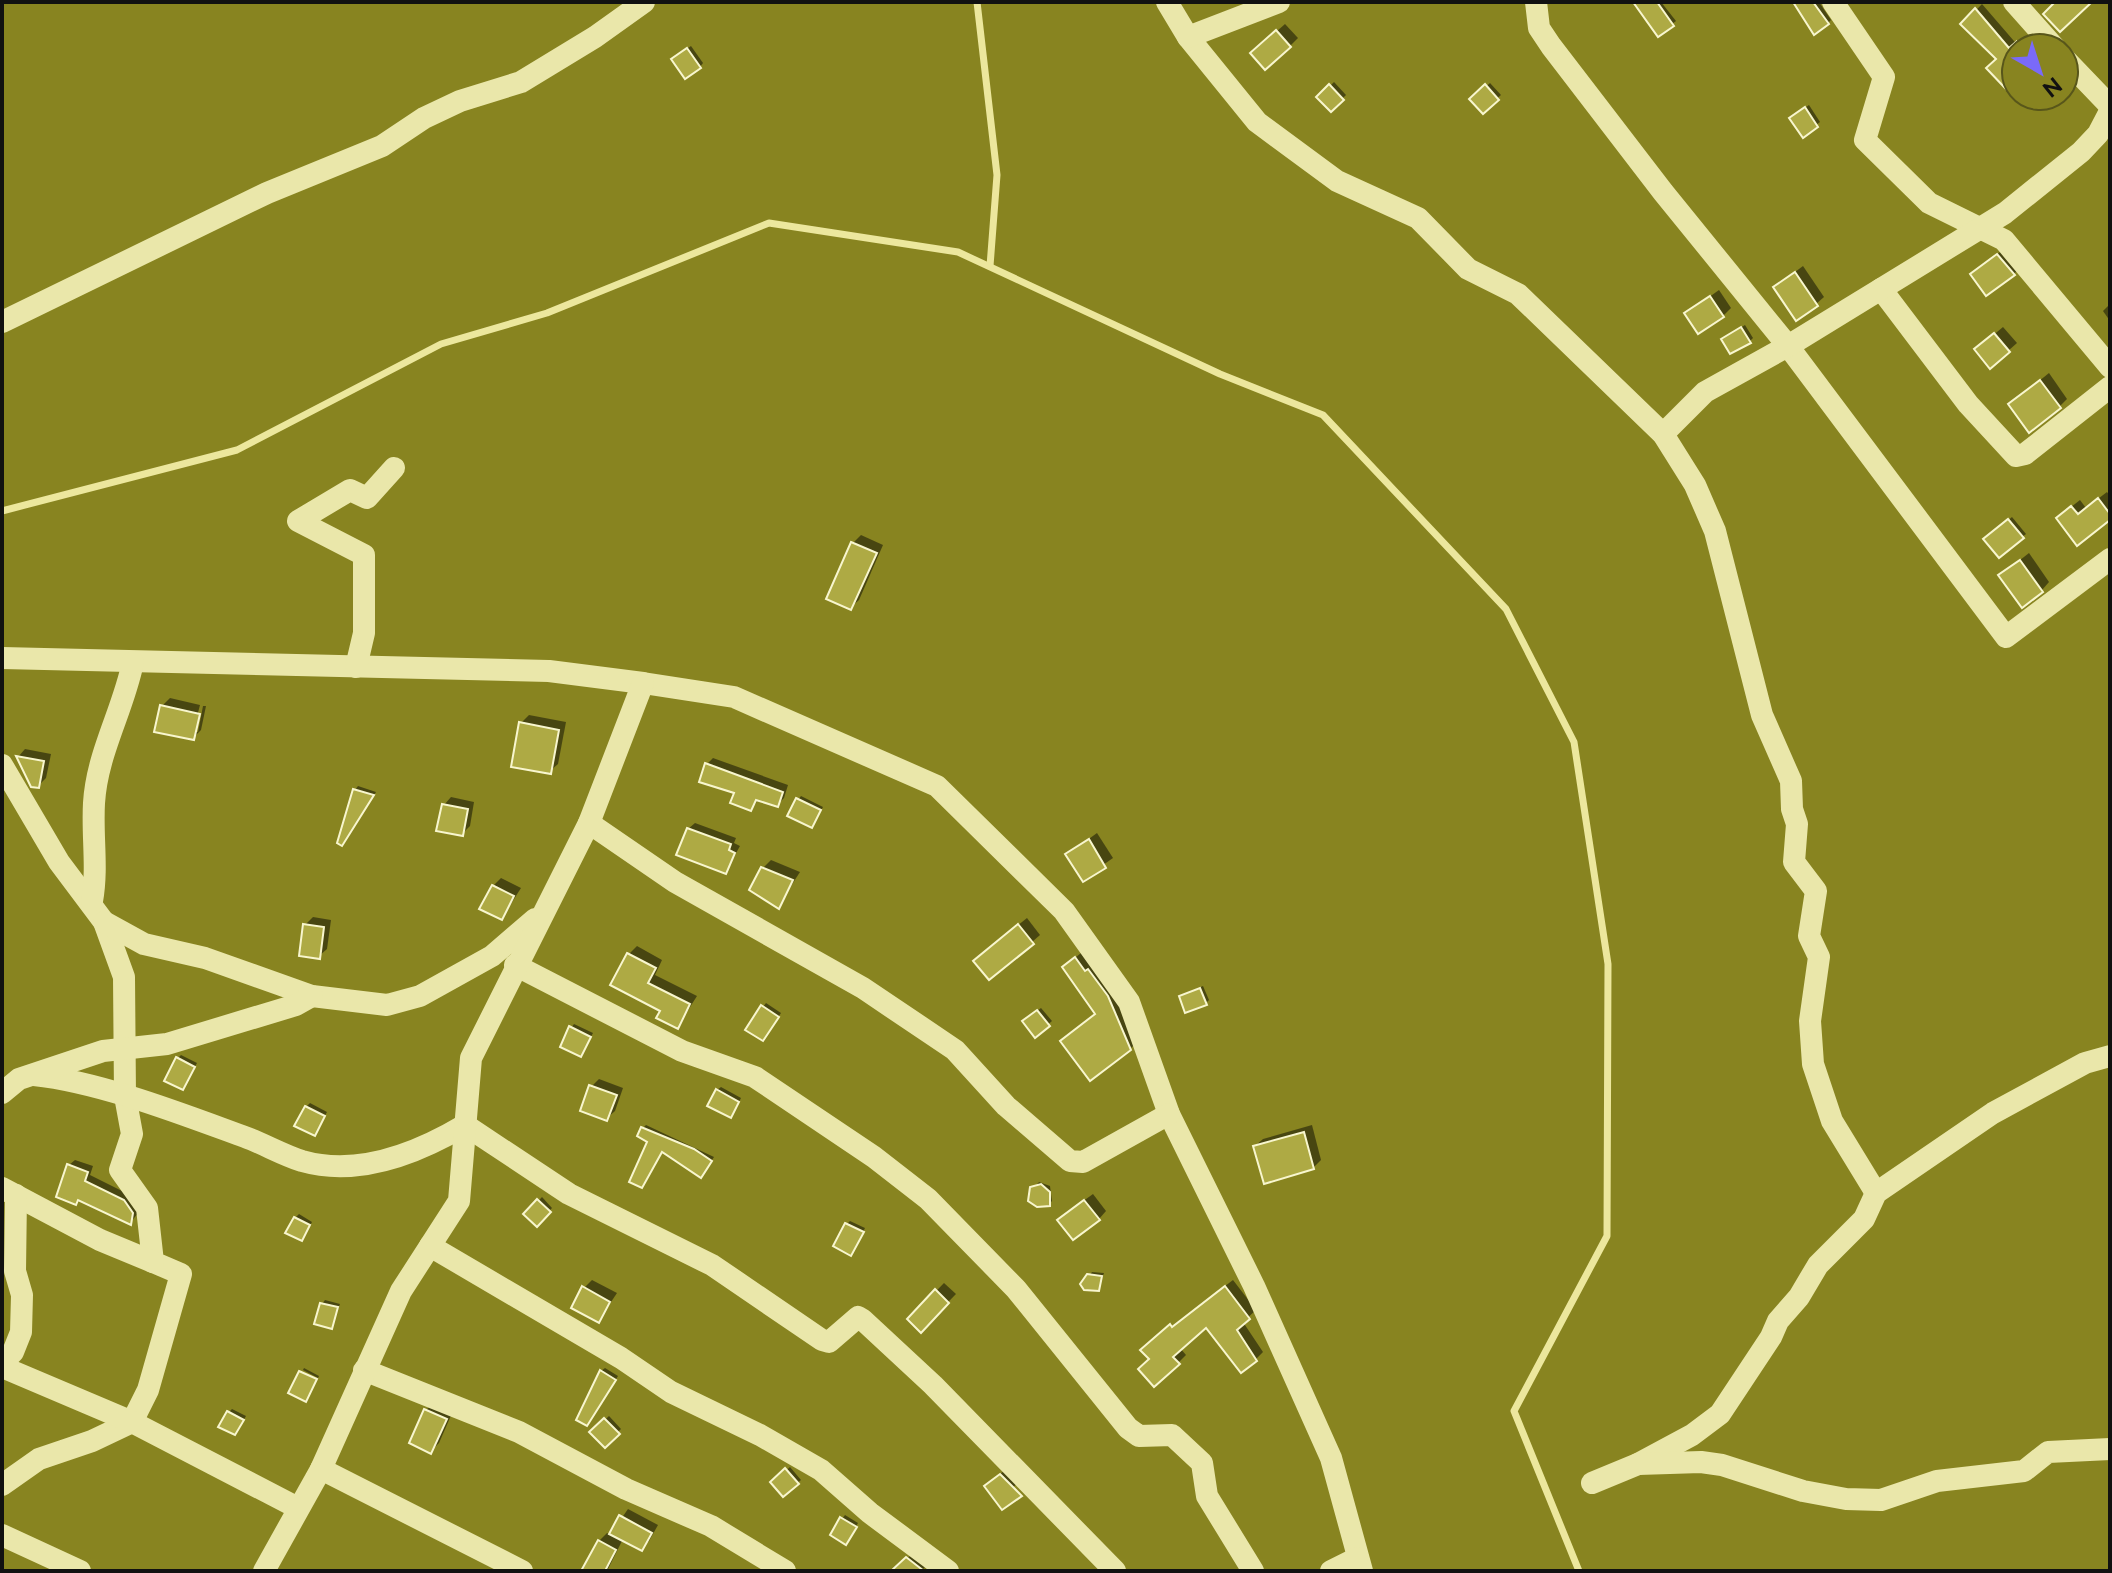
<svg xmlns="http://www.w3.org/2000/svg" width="2112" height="1573" viewBox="0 0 2112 1573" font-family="Raleway,sans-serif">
<rect width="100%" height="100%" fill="#888420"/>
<g fill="#0007">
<polygon points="1635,2 1661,2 1676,21 1672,24"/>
<polygon points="1795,2 1819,2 1831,20 1828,23"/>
<polygon points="1982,4 2020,48 2016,48 2016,90 1999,59 1963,24"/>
<polygon points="1285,24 1298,38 1290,46 1261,45"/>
<polygon points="691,46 703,63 700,67 677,56"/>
<polygon points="1334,82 1346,95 1331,110 1319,97"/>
<polygon points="1490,83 1501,95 1483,111 1472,99"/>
<polygon points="1809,105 1820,122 1803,135 1795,115"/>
<polygon points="2006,248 2021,266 2014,274 1980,266"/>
<polygon points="1803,266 1824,297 1816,304 1775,287"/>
<polygon points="1719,290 1731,308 1723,316 1687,313"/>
<polygon points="2110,304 2110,321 2103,311"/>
<polygon points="1745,325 1753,338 1750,341 1723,339"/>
<polygon points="2003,327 2017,343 1991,366 1985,342"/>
<polygon points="2049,373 2067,399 2060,406 2011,404"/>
<polygon points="2107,492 2110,496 2110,518 2078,543 2066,511 2080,500 2086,508"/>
<polygon points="2012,517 2026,534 2022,537 1986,539"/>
<polygon points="861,535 883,545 859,600 851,607 853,543"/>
<polygon points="2029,553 2049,582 2042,590 2001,575"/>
<polygon points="170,698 200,705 193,732 198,732 203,706 206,706 201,730 193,738 162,706"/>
<polygon points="529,715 566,722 558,764 550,771 521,723"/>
<polygon points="25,749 51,754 46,778 38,786 18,757"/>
<polygon points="713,758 788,785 784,798 777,805 759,799 751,809 707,764"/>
<polygon points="358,786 376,792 345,840 355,790"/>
<polygon points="801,796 823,807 812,826 798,800"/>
<polygon points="451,797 474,802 470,826 462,834 444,805"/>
<polygon points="695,823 736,838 734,843 740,846 726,871 688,829"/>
<polygon points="1097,833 1113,858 1083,879 1068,854"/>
<polygon points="771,860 800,872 778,906 760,897 763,868"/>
<polygon points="501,878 521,888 502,918 493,886"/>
<polygon points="313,917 331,920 327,949 319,956 305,925"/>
<polygon points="1027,918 1040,935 1032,942 983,953"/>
<polygon points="637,946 662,960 655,975 697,996 678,1026 663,1010 629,954"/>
<polygon points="1087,948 1142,1037 1130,1049 1062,1041 1096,1013 1064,967"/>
<polygon points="1203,986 1209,1000 1205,1004 1181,996"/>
<polygon points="766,1003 781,1013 766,1035 763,1007"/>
<polygon points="1041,1008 1052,1021 1036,1035 1028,1018"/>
<polygon points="574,1024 593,1033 581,1055 571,1028"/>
<polygon points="181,1055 197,1063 183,1088 178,1058"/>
<polygon points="599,1079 623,1088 615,1111 607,1118 591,1087"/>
<polygon points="721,1087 741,1098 734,1112 717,1090"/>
<polygon points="310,1103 327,1112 315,1134 306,1107"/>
<polygon points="646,1125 714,1157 704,1172 649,1142 643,1128"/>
<polygon points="1312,1125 1321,1160 1313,1168 1255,1146 1263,1139"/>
<polygon points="75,1160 93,1166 90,1175 130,1195 139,1212 130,1223 80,1198 76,1202 69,1165"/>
<polygon points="1039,1182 1050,1186 1052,1201 1049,1204 1030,1200 1029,1194"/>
<polygon points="1093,1194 1106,1211 1099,1219 1068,1212"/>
<polygon points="542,1197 552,1208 537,1224 526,1214"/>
<polygon points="299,1214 312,1222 302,1239 295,1218"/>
<polygon points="850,1221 865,1228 854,1250 847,1224"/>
<polygon points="1092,1272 1104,1273 1098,1289 1089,1276"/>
<polygon points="592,1280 617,1293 599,1320 584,1288"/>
<polygon points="1233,1280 1256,1310 1243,1322 1263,1352 1256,1359 1206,1325 1180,1348 1186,1355 1178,1363 1151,1359 1150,1343"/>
<polygon points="944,1283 956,1294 921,1330 909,1319"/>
<polygon points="325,1300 340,1304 331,1326 322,1304"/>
<polygon points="304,1368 319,1376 318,1378 303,1370"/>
<polygon points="605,1368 618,1376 590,1420 601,1371"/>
<polygon points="434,1403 453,1411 439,1443 431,1451 426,1410"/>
<polygon points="232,1409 246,1416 238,1430 229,1412"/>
<polygon points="609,1416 621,1429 605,1445 592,1432"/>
<polygon points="790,1467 801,1480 783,1495 773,1482"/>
<polygon points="1009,1467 1021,1480 998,1501 995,1478"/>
<polygon points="628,1509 658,1525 649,1541 641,1549 623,1539 607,1571 583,1571 599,1541 607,1533 610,1535"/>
<polygon points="845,1515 858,1523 849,1539 842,1519"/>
<polygon points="911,1555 926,1566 921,1571 899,1571 897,1568"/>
</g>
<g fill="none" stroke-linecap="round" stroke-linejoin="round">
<g stroke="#ece79d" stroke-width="7">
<polyline points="977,2 997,175 990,266"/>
<polyline points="2,511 237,450 441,344 547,313 769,223 958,252 1220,374 1323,415 1506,609 1574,742 1608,964 1607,1236 1514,1411 1579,1571"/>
</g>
</g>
<g fill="#aeaa44" stroke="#f8f6ce" stroke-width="2">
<polygon points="1633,2 1657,2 1674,26 1658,37"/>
<polygon points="1793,2 1813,2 1829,24 1814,35"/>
<polygon points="2055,2 2092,2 2060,32 2043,14"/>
<polygon points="1975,8 2009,48 2016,42 2016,80 2006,89 1986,68 1996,59 1960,24"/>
<polygon points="1276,30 1291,47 1265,70 1250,53"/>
<polygon points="687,48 701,68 685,79 671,59"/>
<polygon points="1329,84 1344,100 1331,112 1316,97"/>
<polygon points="1485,84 1499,100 1483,114 1469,99"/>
<polygon points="1805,107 1818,127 1803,138 1789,118"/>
<polygon points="1997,254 2015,275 1986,296 1970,274"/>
<polygon points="1795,272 1818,306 1796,321 1773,287"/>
<polygon points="1710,296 1724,317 1698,334 1684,313"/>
<polygon points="1741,327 1751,343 1730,354 1721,339"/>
<polygon points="1994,333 2010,352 1990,369 1974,349"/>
<polygon points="2040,380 2061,408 2029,433 2008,404"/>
<polygon points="2098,498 2110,514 2110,520 2077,546 2056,518 2071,506 2078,514"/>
<polygon points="2008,519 2024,538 1999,558 1983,539"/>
<polygon points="851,542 877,553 851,610 826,599"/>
<polygon points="2020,560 2043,592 2022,608 1998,575"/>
<polygon points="160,705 200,714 194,740 154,732"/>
<polygon points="519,722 559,730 551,774 511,767"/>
<polygon points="16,756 44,761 39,788 31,787"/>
<polygon points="705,763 783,792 778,807 756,800 751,811 730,803 734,793 699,782"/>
<polygon points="353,789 374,795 342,846 337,843"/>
<polygon points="796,798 821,810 812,828 787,816"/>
<polygon points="442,804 468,809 463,836 436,831"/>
<polygon points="687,828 731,844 729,850 735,853 726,874 676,855"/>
<polygon points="1089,839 1106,868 1083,882 1065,854"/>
<polygon points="761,867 793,880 779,909 749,890"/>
<polygon points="492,885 514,896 502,920 479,909"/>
<polygon points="303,924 324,927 320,959 299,956"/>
<polygon points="1018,924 1034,944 989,980 973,961"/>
<polygon points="627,953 656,968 648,983 690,1004 678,1029 656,1018 660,1011 610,985"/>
<polygon points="1075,957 1085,971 1088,969 1108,996 1131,1050 1090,1081 1060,1041 1095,1014 1062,967"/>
<polygon points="1200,988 1207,1005 1185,1013 1179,996"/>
<polygon points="761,1005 779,1017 763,1041 745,1030"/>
<polygon points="1037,1010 1050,1026 1035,1038 1022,1021"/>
<polygon points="569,1026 591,1037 581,1057 560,1047"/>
<polygon points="176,1057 195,1067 183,1090 164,1081"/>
<polygon points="589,1085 617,1095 607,1121 580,1111"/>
<polygon points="716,1089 739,1102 731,1118 707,1106"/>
<polygon points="305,1106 325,1116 315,1136 294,1126"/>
<polygon points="641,1127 694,1149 712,1161 701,1178 662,1152 642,1188 629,1182 647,1142 637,1136"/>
<polygon points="1304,1132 1314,1169 1264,1184 1253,1146"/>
<polygon points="67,1164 88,1172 85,1181 124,1200 133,1213 131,1225 78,1200 76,1205 56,1197"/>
<polygon points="1041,1184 1050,1192 1050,1206 1037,1207 1028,1201 1030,1187"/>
<polygon points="537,1199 551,1212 537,1227 523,1214"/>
<polygon points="1084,1200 1100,1220 1073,1240 1057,1220"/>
<polygon points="294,1217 310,1225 302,1241 285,1233"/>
<polygon points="845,1223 864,1232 851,1256 833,1246"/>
<polygon points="1087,1274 1102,1276 1099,1291 1084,1290 1080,1284"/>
<polygon points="582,1286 610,1302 599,1323 571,1308"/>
<polygon points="1225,1286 1250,1319 1237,1330 1257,1361 1241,1373 1206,1328 1173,1357 1180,1364 1154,1387 1138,1369 1149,1359 1140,1350 1170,1324 1172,1327"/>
<polygon points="935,1289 949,1303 921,1333 907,1319"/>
<polygon points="320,1303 338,1307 332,1329 314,1324"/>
<polygon points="600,1370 616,1380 587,1426 576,1420"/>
<polygon points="299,1371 317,1379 306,1402 288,1393"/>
<polygon points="424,1409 447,1419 431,1454 409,1443"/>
<polygon points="227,1411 244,1420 235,1435 218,1427"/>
<polygon points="604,1418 620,1434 605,1448 589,1432"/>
<polygon points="785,1468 799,1484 783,1497 770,1482"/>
<polygon points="1000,1474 1022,1496 1002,1510 984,1486"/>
<polygon points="619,1515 652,1533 642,1551 609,1534"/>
<polygon points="840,1517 857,1527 846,1545 830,1535"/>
<polygon points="598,1540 616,1550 605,1571 581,1571"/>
<polygon points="906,1557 924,1571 891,1571"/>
</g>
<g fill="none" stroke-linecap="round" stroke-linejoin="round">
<g stroke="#eae7aa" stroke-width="22">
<polyline points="1167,2 1188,37 1257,122 1337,181 1418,218 1468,269 1518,294 1663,434 1695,485 1715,531 1762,715 1791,781 1792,809 1797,824 1794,862 1816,891 1809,936 1819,957 1810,1021 1813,1064 1832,1121 1876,1193"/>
<polyline points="1536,2 1539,28 1551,46 1663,192 1788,346 2006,637 2110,559"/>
<polyline points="1833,2 1884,77 1865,140 1929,203 2004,240 2110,367"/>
<polyline points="2014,2 2055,48"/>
<polyline points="1188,37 1279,2"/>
<polyline points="2064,58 2110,106"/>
<polyline points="1881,289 1968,404 2016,456 2025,454 2110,387"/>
<polyline points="2,322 267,193 382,146 424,118 460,101 521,82 595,37 644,2"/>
<polyline points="1663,434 1705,392 1788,346 2005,213 2081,152 2098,134 2110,111"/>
<polyline points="2,658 549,671 643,683 734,697 937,786 1064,911 1129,1002 1169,1114 1254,1286 1331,1458 1362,1571"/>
<polyline points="356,667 364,633 364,555 298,521 350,490 367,498 394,468"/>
<polyline points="2,765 59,862 104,922 124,977 125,1096 132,1134 120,1170 147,1208 153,1262 181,1274 148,1390 132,1422 92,1441 39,1459 2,1485"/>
<polyline points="589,823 675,882 863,988 955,1050 1006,1106 1070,1161 1083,1162 1169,1114"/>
<path d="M92,901C98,868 92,837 94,803C97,753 123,711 133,662"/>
<polyline points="104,922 144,944 205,958 312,996 387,1005 420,996 492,956 535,919"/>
<polyline points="515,965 682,1051 755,1077 874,1157 928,1199 1016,1289 1128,1428 1139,1436 1172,1435 1202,1463 1207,1496 1253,1571"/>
<path d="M34,1075C100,1082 182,1114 245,1137C264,1144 283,1155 302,1161C358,1177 418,1153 465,1125L569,1194L712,1265L822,1340L829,1342L858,1317L863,1320L933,1385L1115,1571"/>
<polyline points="2,1093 19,1079 103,1051 167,1044 296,1005 312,996"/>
<polyline points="2,1188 100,1240 153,1262"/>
<polyline points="430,1246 621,1358 671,1392 760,1435 821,1470 870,1513 948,1571"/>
<polyline points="2,1363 13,1352 21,1332 22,1295 15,1271 16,1195"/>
<polyline points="2,1367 132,1422 298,1508"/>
<polyline points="364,1370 519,1432 626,1489 711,1526 785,1571"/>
<polyline points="1638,1464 1692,1435 1720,1414 1771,1337 1778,1321 1799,1297 1818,1265 1864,1219 1876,1193 1993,1113 2085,1063 2110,1056"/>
<polyline points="321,1469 522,1571"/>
<polyline points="1592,1483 1638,1464 1701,1462 1722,1465 1803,1491 1846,1499 1881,1500 1937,1481 2024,1471 2048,1452 2110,1449"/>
<polyline points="2,1535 80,1571"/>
<polyline points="264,1571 321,1469 401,1291 459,1201 471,1058 589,823 643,683"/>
<polyline points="1331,1571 1357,1558"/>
</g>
</g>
<rect width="2112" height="1573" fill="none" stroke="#111111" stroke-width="8"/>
<g transform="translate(2040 72) rotate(141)"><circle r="38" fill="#888420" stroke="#58561a" stroke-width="2"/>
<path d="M0-6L14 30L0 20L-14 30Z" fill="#7a6af8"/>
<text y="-12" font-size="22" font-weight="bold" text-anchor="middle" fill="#111111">N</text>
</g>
</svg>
